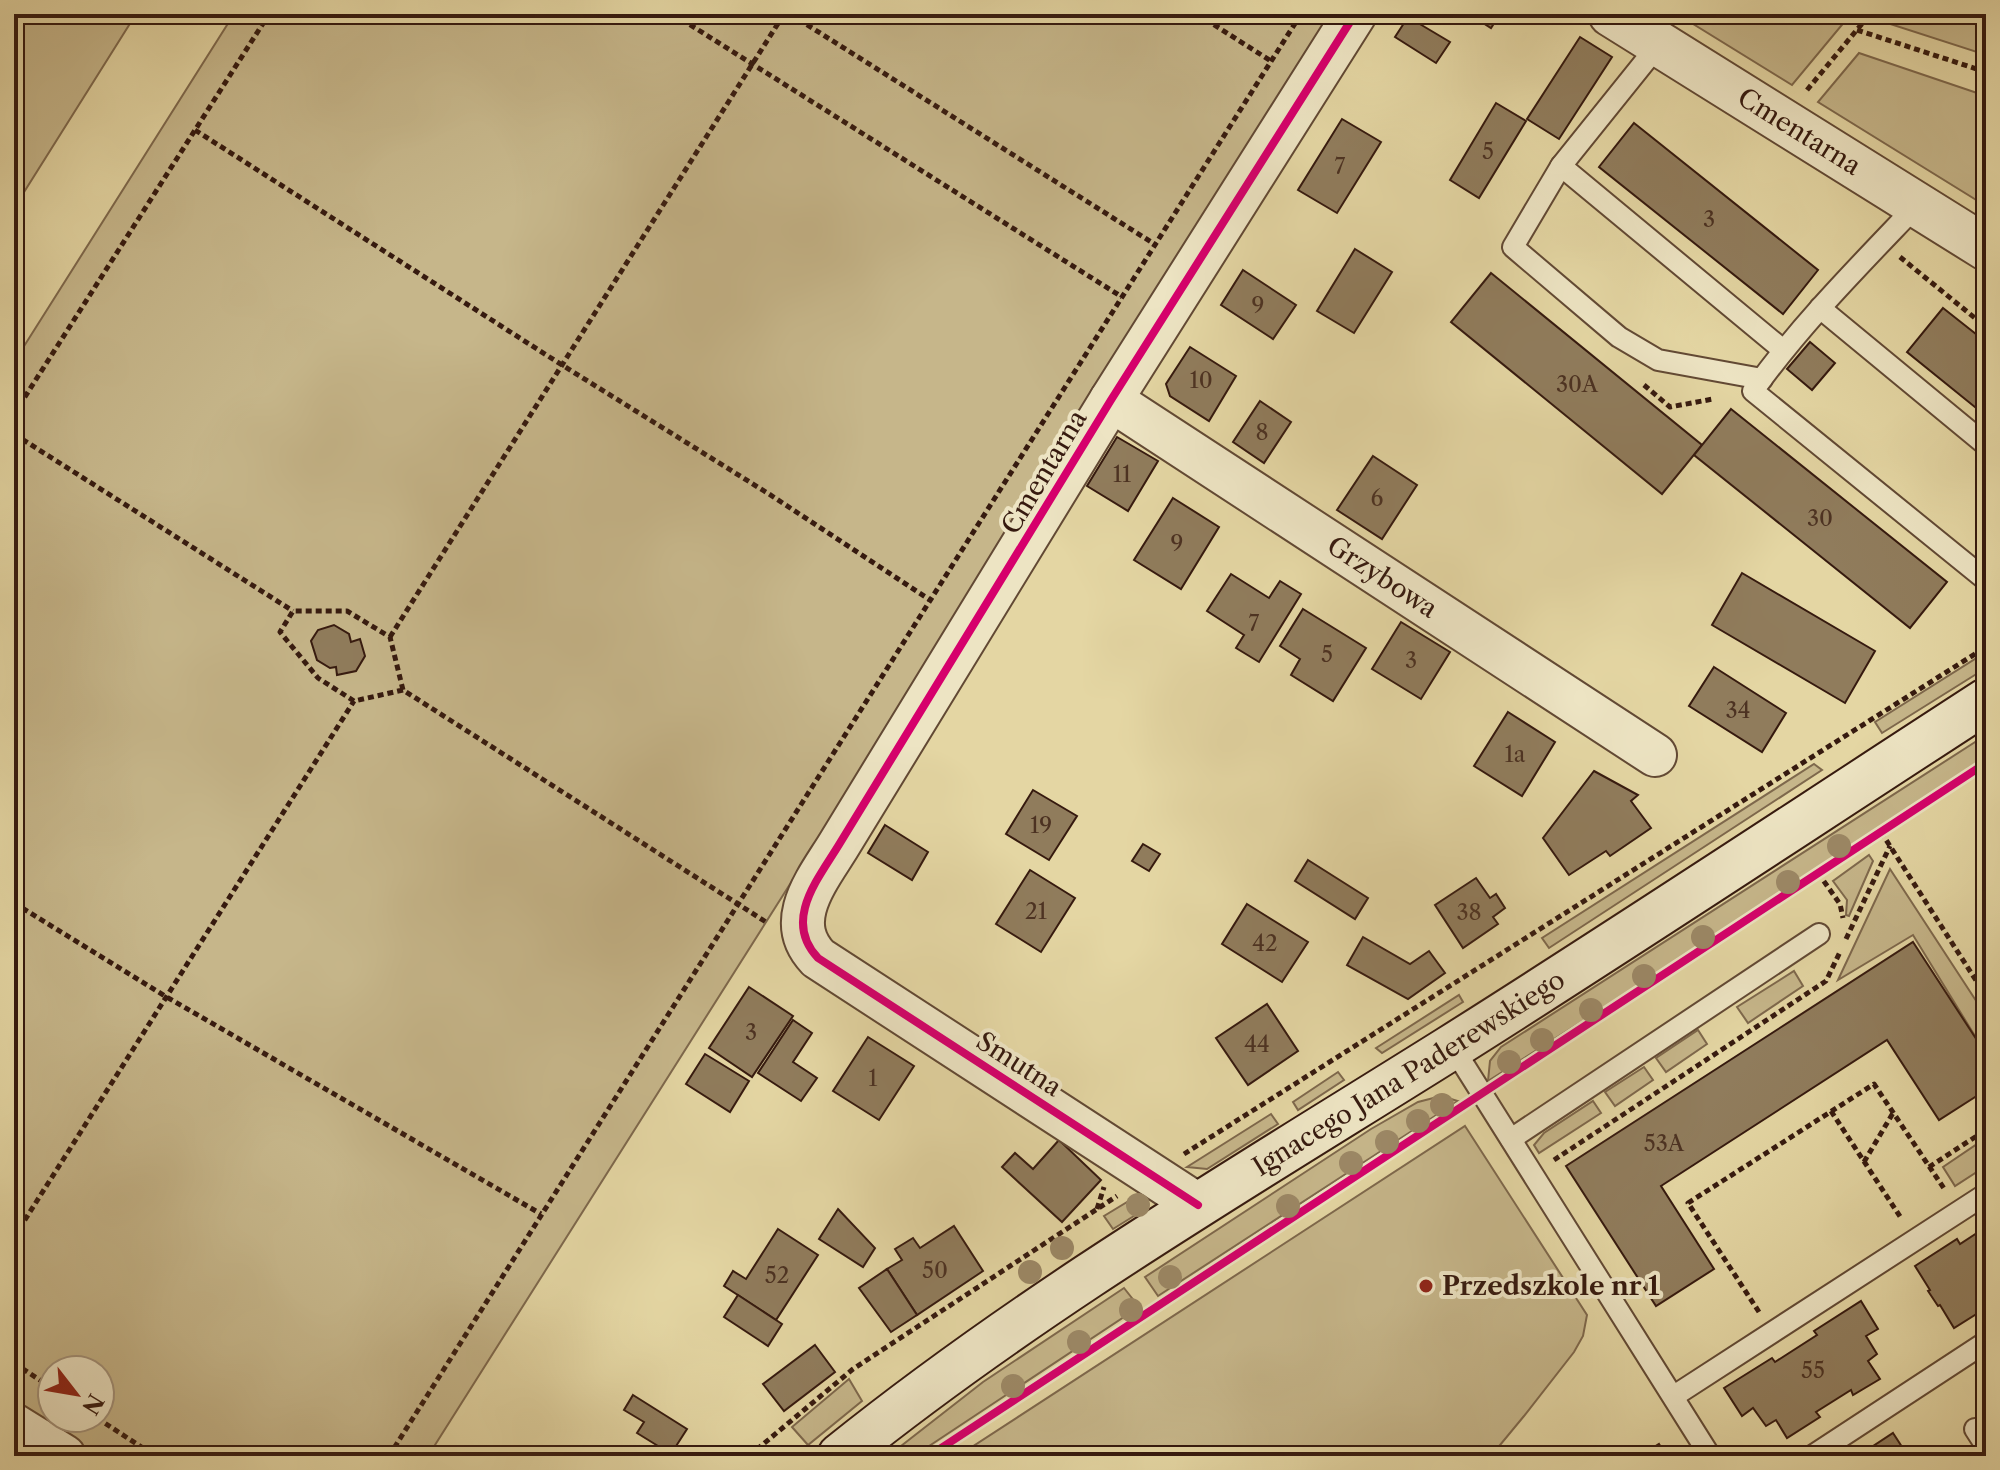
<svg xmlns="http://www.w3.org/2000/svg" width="2000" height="1470" viewBox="0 0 2000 1470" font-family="'Libre Caslon Text',serif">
<rect width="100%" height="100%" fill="#e4d6a3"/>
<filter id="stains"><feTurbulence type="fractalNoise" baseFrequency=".0025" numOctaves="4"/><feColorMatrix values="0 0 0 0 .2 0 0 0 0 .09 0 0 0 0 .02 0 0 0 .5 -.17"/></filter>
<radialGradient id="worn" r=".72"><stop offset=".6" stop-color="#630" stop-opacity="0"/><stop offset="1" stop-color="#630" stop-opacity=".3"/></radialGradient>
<g fill="#c6b68a" stroke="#7e684c" stroke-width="2" fill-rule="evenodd">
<polygon points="14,14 136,14 14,208"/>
<path d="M234,14H1341L428,1456H93L14,1405V362ZM52,1370H100V1418H52Z"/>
<polygon points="1677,14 1851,14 1792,85"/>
<polygon points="1887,14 1986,14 1986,55 1881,21"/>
<polygon points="1859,53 1986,96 1986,206 1818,102"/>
<polygon points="1983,654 1986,659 1986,668 1882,733 1875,722"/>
<polygon points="1986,735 1986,758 1638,986 1488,1081 1490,1061 1501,1047"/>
<polygon points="1814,764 1822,770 1549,948 1542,938"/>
<polygon points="1869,855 1873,861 1849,916 1846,915 1847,900 1833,881"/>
<polygon points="1890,869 1986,1016 1986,1054 1913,935 1838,980"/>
<polygon points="1794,971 1803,986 1748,1023 1737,1007"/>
<polygon points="1459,995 1463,1002 1382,1053 1376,1048"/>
<polygon points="1698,1030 1707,1044 1666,1072 1656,1058"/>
<polygon points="1644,1067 1653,1080 1615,1106 1605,1092"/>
<polygon points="1338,1072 1344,1080 1298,1110 1293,1102"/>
<polygon points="1441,1096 1458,1101 1158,1296 1145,1277 1371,1129 1418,1102"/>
<polygon points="1593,1101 1601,1113 1539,1153 1534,1145 1544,1133"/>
<polygon points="1271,1114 1278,1124 1207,1169 1187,1167"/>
<polygon points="1465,1126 1587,1315 1583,1336 1574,1352 1524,1416 1491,1456 958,1456"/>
<polygon points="1986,1138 1986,1166 1955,1186 1943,1167"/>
<polygon points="1142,1193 1144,1199 1142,1211 1113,1229 1104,1216"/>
<polygon points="1124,1288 1139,1307 914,1456 906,1456 901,1446 983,1382"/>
<polygon points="849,1379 862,1401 808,1445 792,1427"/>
</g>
<g fill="#907c5c" stroke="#361a0f" stroke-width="2">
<polygon points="1469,14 1500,14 1491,28"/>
<polygon points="1408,17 1450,42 1436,63 1395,37"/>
<polygon points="1580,37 1612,57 1559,139 1527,119"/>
<polygon points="1496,103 1526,121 1479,198 1450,180"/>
<polygon points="1342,119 1381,142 1337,213 1298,190"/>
<polygon points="1634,123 1818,270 1783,314 1599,167"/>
<polygon points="1355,249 1392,272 1354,333 1317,311"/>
<polygon points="1243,270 1296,305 1273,339 1221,305"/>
<polygon points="1491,273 1702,445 1662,494 1451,322"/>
<polygon points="1943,308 1986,342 1986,416 1907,352"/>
<polygon points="1810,342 1835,363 1812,390 1787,369"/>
<polygon points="1190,347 1236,376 1209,421 1170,396 1166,384"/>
<polygon points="1260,401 1291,422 1264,463 1233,442"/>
<polygon points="1731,409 1947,582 1910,628 1694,455"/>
<polygon points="1117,437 1158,461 1128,511 1087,486"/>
<polygon points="1373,456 1417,485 1382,539 1337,510"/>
<polygon points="1173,498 1219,527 1181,589 1134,560"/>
<polygon points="1742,573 1875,651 1845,703 1712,625"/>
<polygon points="1231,574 1269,598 1280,581 1301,594 1259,662 1236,648 1244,635 1207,611"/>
<polygon points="1303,609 1366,648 1333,701 1291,675 1300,659 1280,646"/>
<polygon points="1401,622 1450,652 1421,699 1372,669"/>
<polygon points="334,625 349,634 351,642 360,639 365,656 356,671 337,675 336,667 330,668 317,660 311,641 318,630"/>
<polygon points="1714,667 1786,713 1762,752 1689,706"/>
<polygon points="1508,712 1555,742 1522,796 1474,766"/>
<polygon points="1594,771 1638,795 1631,801 1651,828 1610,856 1606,851 1569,875 1543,838"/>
<polygon points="1033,790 1077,816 1049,860 1006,834"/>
<polygon points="885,825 928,852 912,880 868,853"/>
<polygon points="1143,844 1160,854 1149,871 1132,861"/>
<polygon points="1308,860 1368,898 1355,919 1295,881"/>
<polygon points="1030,870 1075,898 1041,952 996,924"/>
<polygon points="1476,878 1490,898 1496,894 1505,908 1493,917 1498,924 1463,948 1435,905"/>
<polygon points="1247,904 1308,942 1282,982 1222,944"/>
<polygon points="1363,937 1410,964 1429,951 1445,973 1408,999 1347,965"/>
<polygon points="1913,942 1986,1054 1986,1090 1939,1120 1887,1040 1661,1186 1714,1269 1656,1306 1566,1166"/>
<polygon points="749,987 793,1016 752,1077 709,1048"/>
<polygon points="1267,1004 1298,1051 1248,1085 1216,1038"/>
<polygon points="793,1020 812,1033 793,1062 817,1078 801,1101 758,1073"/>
<polygon points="868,1037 914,1066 879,1120 833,1091"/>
<polygon points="705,1054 749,1081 730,1112 686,1084"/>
<polygon points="1059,1140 1101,1180 1062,1222 1002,1167 1015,1153 1033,1169"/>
<polygon points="838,1209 875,1248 863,1267 819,1239"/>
<polygon points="954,1226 983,1271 917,1315 887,1269 902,1260 895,1249 913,1238 920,1248"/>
<polygon points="1986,1227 1986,1308 1954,1328 1940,1305 1938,1306 1928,1291 1930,1290 1915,1266 1957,1239 1960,1244"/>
<polygon points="778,1229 818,1255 776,1320 724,1286 733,1271 746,1279"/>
<polygon points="887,1269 917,1315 891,1332 859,1288"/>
<polygon points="738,1295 782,1324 768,1346 724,1317"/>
<polygon points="1861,1301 1878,1329 1866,1336 1877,1354 1868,1361 1880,1379 1853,1395 1851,1390 1816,1412 1820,1417 1787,1438 1776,1420 1766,1426 1753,1408 1742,1416 1724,1388 1772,1358 1775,1362 1817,1335 1814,1331"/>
<polygon points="815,1345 835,1372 784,1411 763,1384"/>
<polygon points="633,1395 687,1429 671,1454 637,1433 644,1422 624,1410"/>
<polygon points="1893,1433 1904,1450 1895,1456 1858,1456"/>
<polygon points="1659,1444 1666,1455 1673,1452 1676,1456 1640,1456"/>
</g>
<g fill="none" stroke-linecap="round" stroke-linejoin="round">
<defs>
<g id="service">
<polyline points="1659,44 1561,166 1783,350"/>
<polyline points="1561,166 1513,247 1619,337 1658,360 1762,379"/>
<path d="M1917,205C1860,265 1801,324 1753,391L1986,580"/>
<polyline points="1820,308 1986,445"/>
<polyline points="1452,1046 1710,1456"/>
<polyline points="1511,1139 1819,934"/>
<polyline points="1674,1396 1986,1194"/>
<polyline points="1975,1429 1986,1446"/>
<polyline points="1812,1456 1986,1342"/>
</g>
<g id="minor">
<path id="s1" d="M1111,400L1655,755"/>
<path d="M1198,1205L818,958C782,920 819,878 840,843L1111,400L1355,14"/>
<polyline points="14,1425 64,1456"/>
</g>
<g id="tertiary">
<path id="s2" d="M1611,14L1986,248"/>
</g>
<g id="secondary">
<path id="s3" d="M840,1456C1030,1303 1241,1179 1447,1050C1628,936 1807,817 1986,701"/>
</g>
</defs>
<use href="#service" stroke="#624934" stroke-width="24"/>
<use href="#minor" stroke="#624934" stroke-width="46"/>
<use href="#tertiary" stroke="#624934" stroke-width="48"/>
<use href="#secondary" stroke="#361a0f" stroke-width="48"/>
<g stroke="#361a0f" stroke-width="5" stroke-dasharray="6 4" stroke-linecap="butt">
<polyline points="673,14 1122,297"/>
<polyline points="790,14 1156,245"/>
<polyline points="1197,14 1271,61"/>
<polyline points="1557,14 1573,24"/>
<polyline points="1857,30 1986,72"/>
<polyline points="1807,90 1870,14"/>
<polyline points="195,130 562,365 769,494 930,600"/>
<polyline points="1900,257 1986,327"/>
<polyline points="1644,385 1670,407 1713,399"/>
<polyline points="14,414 269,14"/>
<polyline points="14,434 293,611"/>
<polyline points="390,637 784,14"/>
<polyline points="403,690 354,701 318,678 280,632 293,611 347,611 390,637 403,690 766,922"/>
<polyline points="1881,832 1986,996"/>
<polyline points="1818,873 1840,904 1843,918"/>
<polyline points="14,903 165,996 541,1214"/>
<polyline points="1846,939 1890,846"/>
<polyline points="1502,1081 1986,763"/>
<polyline points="1831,1111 1901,1218"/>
<polyline points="1184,1154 1986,647"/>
<polyline points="1554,1160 1826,981 1840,952"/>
<polyline points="1864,1162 1893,1113"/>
<polyline points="1929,1167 1986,1130"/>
<polyline points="1097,1209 1104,1187"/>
<polyline points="14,1237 354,701"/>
<polyline points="1759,1312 1688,1203 1874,1084 1945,1190"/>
<polyline points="14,1363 52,1388"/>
<polyline points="97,1418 155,1456"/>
<polyline points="389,1456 1301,14"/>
<polyline points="749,1456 853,1369 1117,1196"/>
<polyline points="929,1456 1460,1108"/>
</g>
<use href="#service" stroke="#ede4c3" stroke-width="20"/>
<use href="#minor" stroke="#ede4c3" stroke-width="42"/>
<use href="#tertiary" stroke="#ede4c3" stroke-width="44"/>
<use href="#secondary" stroke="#ede4c3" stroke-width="44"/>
<defs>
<g id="cycleway">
<path d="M1198,1205L818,958C782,920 819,878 840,843L1111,400L1355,14"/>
<polyline points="929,1456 1986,763"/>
</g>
</defs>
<use href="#cycleway" stroke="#ede4c3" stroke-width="13"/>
<use href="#cycleway" stroke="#d6006c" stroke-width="8"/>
</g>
<g fill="#9c8866">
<circle cx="1839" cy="846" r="12"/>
<circle cx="1788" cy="882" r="12"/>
<circle cx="1703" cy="937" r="12"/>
<circle cx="1644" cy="976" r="12"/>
<circle cx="1591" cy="1010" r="12"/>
<circle cx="1542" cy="1040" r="12"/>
<circle cx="1509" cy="1062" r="12"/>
<circle cx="1442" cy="1105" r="12"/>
<circle cx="1418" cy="1121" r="12"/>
<circle cx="1387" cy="1142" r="12"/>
<circle cx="1351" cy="1163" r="12"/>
<circle cx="1138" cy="1205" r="12"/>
<circle cx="1288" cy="1206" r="12"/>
<circle cx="1062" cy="1248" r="12"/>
<circle cx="1030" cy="1272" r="12"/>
<circle cx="1170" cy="1277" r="12"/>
<circle cx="1131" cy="1310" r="12"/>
<circle cx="1079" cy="1342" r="12"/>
<circle cx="1013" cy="1386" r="12"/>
</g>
<circle fill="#8f2418" stroke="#ede4c3" stroke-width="3" cx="1426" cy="1286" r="8"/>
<g text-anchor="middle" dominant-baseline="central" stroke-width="8" stroke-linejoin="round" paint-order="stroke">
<g font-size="22" fill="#4c3222">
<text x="1488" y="151">5</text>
<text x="1340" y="166">7</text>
<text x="1709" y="219">3</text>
<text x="1258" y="305">9</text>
<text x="1201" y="380">10</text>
<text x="1577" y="384">30A</text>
<text x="1262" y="432">8</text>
<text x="1122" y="474">11</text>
<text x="1377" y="498">6</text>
<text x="1820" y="518">30</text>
<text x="1177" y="543">9</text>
<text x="1254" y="623">7</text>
<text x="1327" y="654">5</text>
<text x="1411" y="660">3</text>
<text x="1738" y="710">34</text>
<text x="1515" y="754">1a</text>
<text x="1041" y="825">19</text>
<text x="1036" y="911">21</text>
<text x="1469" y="912">38</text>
<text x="1265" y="943">42</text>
<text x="751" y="1032">3</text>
<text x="1257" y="1044">44</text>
<text x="873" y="1078">1</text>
<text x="1664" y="1143">53A</text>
<text x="935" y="1270">50</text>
<text x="777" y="1275">52</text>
<text x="1813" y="1370">55</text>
</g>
<g font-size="26" fill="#361a0f" stroke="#ede4c3">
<text stroke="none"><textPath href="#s2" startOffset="222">Cmentarna</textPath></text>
<text transform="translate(1044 472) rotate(-59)">Cmentarna</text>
<text stroke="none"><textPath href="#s1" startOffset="324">Grzybowa</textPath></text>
<text transform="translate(1019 1064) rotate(33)">Smutna</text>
<text stroke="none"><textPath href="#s3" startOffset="686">Ignacego Jana Paderewskiego</textPath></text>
</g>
<g font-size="26" font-weight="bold" fill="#361a0f" stroke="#ede4c3" text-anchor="start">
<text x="1442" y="1286">Przedszkole nr 1</text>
</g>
</g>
<rect width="2000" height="1470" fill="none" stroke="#e4d6a3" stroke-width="48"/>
<rect x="16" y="16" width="1968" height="1438" fill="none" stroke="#361a0f" stroke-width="4"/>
<rect x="24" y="24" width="1952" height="1422" fill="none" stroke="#361a0f" stroke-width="2"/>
<g transform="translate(76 1394) rotate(121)"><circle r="38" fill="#ede4c3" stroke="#a4937b" stroke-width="2"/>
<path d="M0-6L14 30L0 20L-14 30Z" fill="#8f2418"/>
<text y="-12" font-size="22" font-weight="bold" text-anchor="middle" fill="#361a0f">N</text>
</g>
<rect width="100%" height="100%" filter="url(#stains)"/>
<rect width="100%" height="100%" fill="url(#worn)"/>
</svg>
